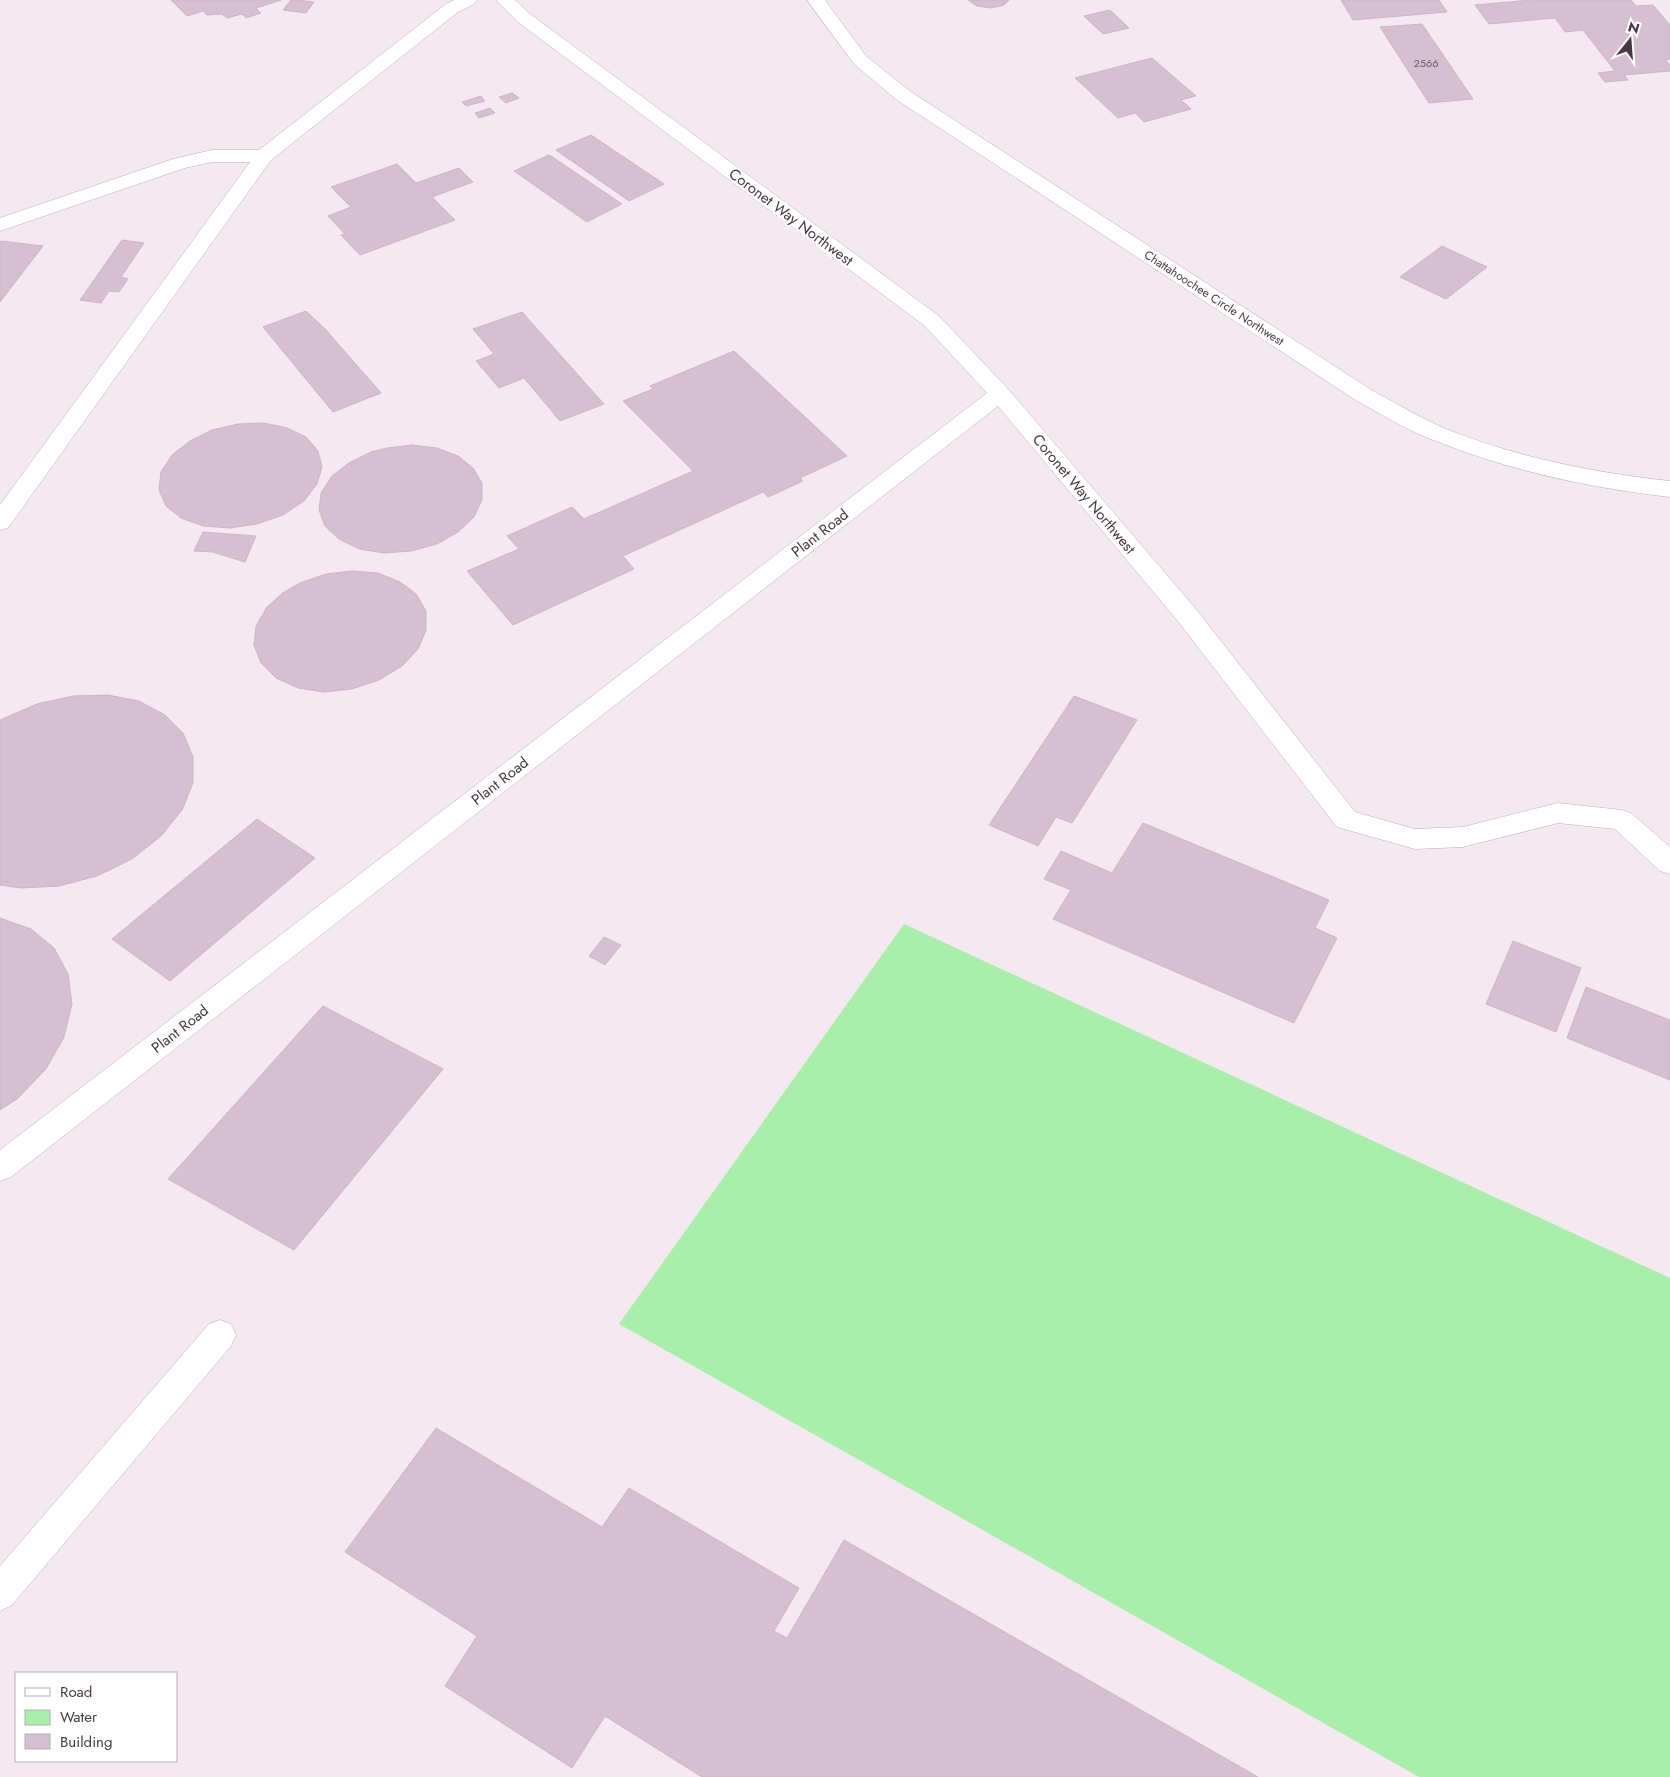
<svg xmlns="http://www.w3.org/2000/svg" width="1670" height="1777" viewBox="0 0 1670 1777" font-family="Jost,sans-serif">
<rect width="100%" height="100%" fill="#f4e9f1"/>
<polygon fill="#a9eeaa" points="904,924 1670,1278 1670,1777 1419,1777 619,1324"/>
<g fill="#d5bfd0" stroke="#d0b3c9">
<polygon points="171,0 281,0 256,8 261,13 246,18 242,14 227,18 222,14 207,15 203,11 187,16"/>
<polygon points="291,0 297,0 314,2 306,13 283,10"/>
<polygon points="968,0 1009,0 1004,5 991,8 977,6"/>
<polygon points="1341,0 1439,0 1447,12 1353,20"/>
<polygon points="1531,0 1631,0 1636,6 1653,5 1670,25 1670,59 1665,60 1670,65 1670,71 1624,75 1628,80 1605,82 1598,73 1615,71 1583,30 1565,32 1555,18 1489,24 1475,5"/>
<polygon points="1110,10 1129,28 1103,34 1084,16"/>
<polygon points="1422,24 1473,99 1429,103 1380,27"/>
<polygon points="1152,58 1196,96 1181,100 1191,109 1144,122 1135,113 1118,118 1075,78"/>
<polygon points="512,93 519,98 506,103 499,97"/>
<polygon points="481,96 485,101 466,106 462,102"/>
<polygon points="490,108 495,113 479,118 475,113"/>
<polygon points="591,135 597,139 664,184 629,201 556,150"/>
<polygon points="549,155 554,158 622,204 587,222 514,171"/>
<polygon points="397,164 416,183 459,168 473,182 432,197 455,220 360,255 341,235 345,234 328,216 351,207 331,187"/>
<polygon points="122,240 144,243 121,277 128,279 119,292 109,291 101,303 80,300"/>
<polygon points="1,241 43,246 0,302 0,242"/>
<polygon points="1442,246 1487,267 1446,299 1400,277"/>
<polygon points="306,311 326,330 381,393 333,412 263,327"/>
<polygon points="522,312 604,404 560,421 524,378 499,388 476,361 494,354 473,329"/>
<polygon points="734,351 847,456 800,478 803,481 768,497 763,492 623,556 634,569 513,625 467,571 519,549 507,536 572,507 584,519 693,471 623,401 653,389 650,386"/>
<polygon points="264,423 287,428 306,437 318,451 322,467 317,484 304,501 283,515 257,524 230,528 203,526 181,518 166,506 159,490 161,472 172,455 190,441 212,430 238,424"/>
<polygon points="412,445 437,448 458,456 473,468 482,483 482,500 474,517 458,532 437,544 411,551 384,553 359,549 339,539 325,526 319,510 321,493 332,476 349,463 371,452 387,448"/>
<polygon points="203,532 256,536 245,562 213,552 194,551"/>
<polygon points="352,571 378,573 400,582 416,594 426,611 426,630 418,649 402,666 379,680 352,689 324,692 298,688 276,678 261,663 254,645 256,626 267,607 284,592 300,583 326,574"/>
<polygon points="108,695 139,701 165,715 183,733 193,757 193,783 182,810 161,836 132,859 97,876 59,886 21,888 0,885 0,720 37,704 73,696"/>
<polygon points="1074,696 1137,720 1072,823 1056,817 1038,846 989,825"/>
<polygon points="257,819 315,858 170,981 112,939"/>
<polygon points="1143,823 1329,900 1315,928 1337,938 1294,1023 1053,919 1071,890 1044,879 1061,851 1112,873"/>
<polygon points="0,918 31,929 54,948 68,974 72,1004 64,1037 46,1069 17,1099 0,1110"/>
<polygon points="604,937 621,945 605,965 589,956"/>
<polygon points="1513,941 1581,968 1556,1032 1486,1004"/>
<polygon points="1586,987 1670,1020 1670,1080 1567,1038"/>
<polygon points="323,1006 443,1069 294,1250 168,1179"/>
<polygon points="436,1428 602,1527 629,1488 799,1588 774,1631 787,1638 844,1540 1258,1777 702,1777 605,1716 572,1768 445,1686 477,1636 345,1552"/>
</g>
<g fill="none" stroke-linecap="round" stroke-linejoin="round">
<defs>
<g id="minor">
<polygon points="454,0 477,0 474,4 458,12 271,160 8,528 0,530 0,505 250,162 212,162 185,168 0,231 0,218 173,159 212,150 259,150 446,4"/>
<polygon points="496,0 515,0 530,14 939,316 1008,389 1195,608 1355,812 1415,829 1463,827 1558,803 1622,810 1631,813 1670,847 1670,874 1660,871 1615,829 1558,823 1463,847 1415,849 1337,827 1177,620 998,406 11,1177 0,1181 0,1150 987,393 925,326 518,22"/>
<path d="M807,0H825L866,56L911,92L1373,391C1399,405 1424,420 1451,431C1521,458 1595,473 1670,481V497C1590,488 1511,471 1436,441C1408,431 1383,415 1357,401L897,100L854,64Z"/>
<polygon points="220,1320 231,1324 236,1335 231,1346 12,1605 0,1611 0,1566 209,1324"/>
</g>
</defs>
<use href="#minor" stroke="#bfacba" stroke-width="1"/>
<use href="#minor" fill="#fff" fill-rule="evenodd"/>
</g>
<g text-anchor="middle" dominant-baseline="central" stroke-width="5" stroke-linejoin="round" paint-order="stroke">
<g font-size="11" fill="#6a5a67">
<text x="1426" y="63">2566</text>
</g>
<g font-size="12" fill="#473844" stroke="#fff">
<text transform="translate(1214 298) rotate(33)">Chattahoochee Circle Northwest</text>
</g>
<g font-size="15" fill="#473844" stroke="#fff">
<text transform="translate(791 217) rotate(37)">Coronet Way Northwest</text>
<text transform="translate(1084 494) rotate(50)">Coronet Way Northwest</text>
<text transform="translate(820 533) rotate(-38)">Plant Road</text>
<text transform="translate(500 781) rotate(-38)">Plant Road</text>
<text transform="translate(180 1029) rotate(-38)">Plant Road</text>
</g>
</g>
<rect x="15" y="1672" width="162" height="90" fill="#ffffff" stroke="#b5afb4"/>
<rect x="25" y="1688" width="25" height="8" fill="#ffffff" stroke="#b5afb4"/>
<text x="60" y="1697" font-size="15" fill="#473844">Road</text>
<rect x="25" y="1710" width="25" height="15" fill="#a9eeaa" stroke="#b5afb4"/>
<text x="60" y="1722" font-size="15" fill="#473844">Water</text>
<rect x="25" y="1734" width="25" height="15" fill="#d5bfd0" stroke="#b5afb4"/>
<text x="60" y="1747" font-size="15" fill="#473844">Building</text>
<g transform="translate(1630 40) rotate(17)" stroke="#ffffff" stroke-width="4" paint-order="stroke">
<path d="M0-4L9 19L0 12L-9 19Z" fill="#473844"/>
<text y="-8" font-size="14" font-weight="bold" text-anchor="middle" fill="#473844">N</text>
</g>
</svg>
